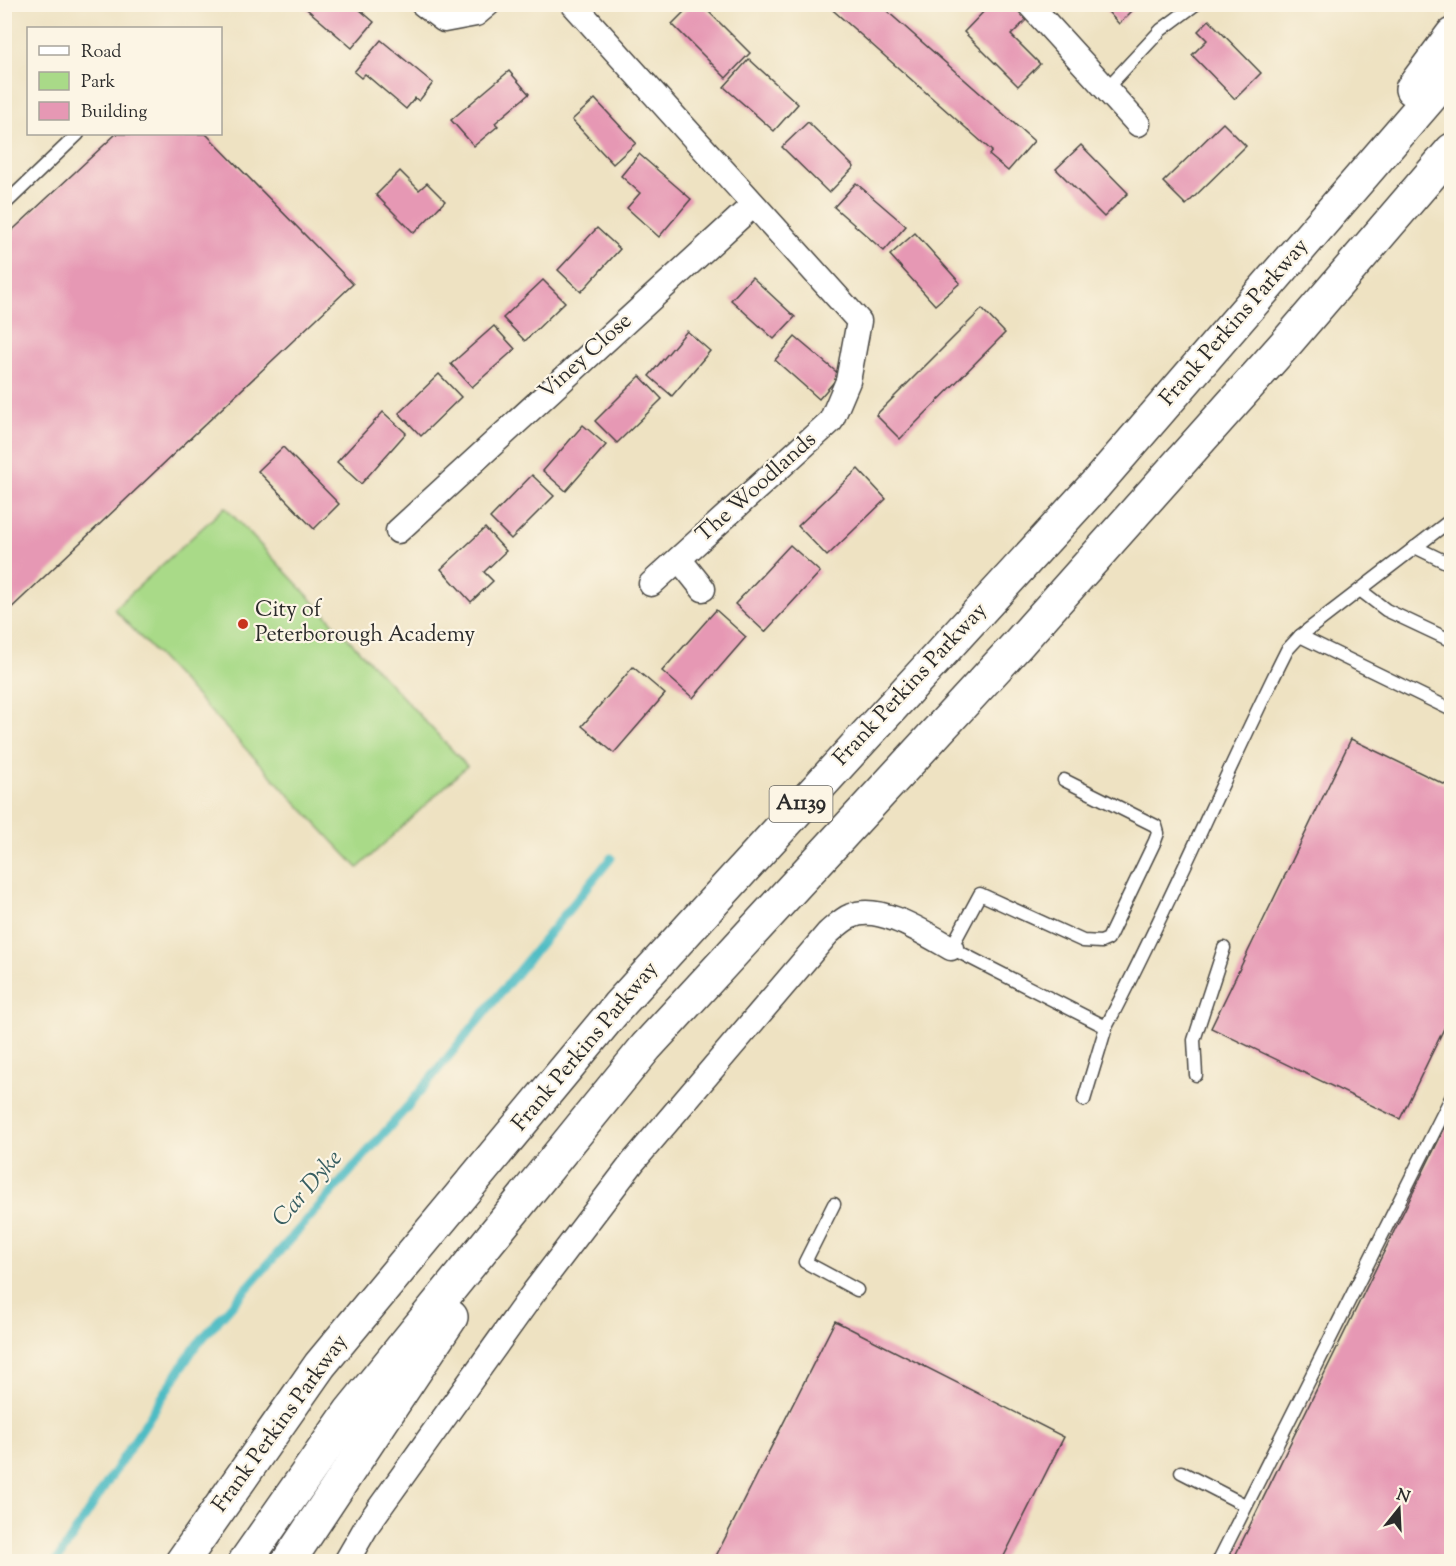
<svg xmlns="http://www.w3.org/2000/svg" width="1456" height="1566" viewBox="0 0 1456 1566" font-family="'Sorts Mill Goudy',serif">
<rect width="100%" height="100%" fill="#fcf5e5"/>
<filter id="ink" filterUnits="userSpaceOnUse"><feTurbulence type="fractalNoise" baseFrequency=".0167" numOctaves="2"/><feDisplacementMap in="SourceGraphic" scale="12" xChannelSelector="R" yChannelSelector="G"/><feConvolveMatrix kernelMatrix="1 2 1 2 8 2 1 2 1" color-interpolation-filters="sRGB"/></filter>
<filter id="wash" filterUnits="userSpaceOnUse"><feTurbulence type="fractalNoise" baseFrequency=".008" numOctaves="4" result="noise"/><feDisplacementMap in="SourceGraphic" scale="24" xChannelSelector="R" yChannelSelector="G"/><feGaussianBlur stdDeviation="1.35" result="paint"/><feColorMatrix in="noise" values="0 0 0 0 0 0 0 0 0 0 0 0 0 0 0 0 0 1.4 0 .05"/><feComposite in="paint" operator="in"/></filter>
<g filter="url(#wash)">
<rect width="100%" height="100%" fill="#eee2c2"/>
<polygon fill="#a9da88" stroke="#6a825a" stroke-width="1.5" points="225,507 467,766 358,868 114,609"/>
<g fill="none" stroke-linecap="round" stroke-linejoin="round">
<polyline stroke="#4ebcc4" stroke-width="9" points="56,1562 194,1348 408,1106 611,858"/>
</g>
<g id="blocks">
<g fill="#e698b4">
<polygon points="301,4 353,4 374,22 352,48"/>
<polygon points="692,4 701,4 750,53 726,78 672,24"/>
<polygon points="826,4 879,4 1034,141 1008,171 989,155 992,151"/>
<polygon points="991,4 1012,4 1027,19 1011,35 1040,64 1018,86 964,32"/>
<polygon points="1101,4 1139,4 1119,24"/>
<polygon points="1209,20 1261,73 1235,99 1192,55 1207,40 1198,31"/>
<polygon points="381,40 433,83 419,101 415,98 406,109 365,74 361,78 354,72"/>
<polygon points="749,59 798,104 774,131 724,87"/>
<polygon points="509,71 529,94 495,123 498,126 474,146 451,120"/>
<polygon points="595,99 636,143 613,164 572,120"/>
<polygon points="808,122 854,167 829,193 782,147"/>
<polygon points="1223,123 1246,146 1186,205 1163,182"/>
<polygon points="116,134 206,134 353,284 4,615 4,238"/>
<polygon points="1081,145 1128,193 1104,217 1056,169"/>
<polygon points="639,154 691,199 659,237 627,208 640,193 621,176"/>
<polygon points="400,171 419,190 427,183 445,201 414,233 376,195"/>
<polygon points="856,183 906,226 884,251 834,207"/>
<polygon points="597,228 620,249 581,292 558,270"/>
<polygon points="915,233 960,283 935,305 890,255"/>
<polygon points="752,277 795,317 774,339 731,300"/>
<polygon points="543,280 565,302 525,341 503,318"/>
<polygon points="982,309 1005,333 900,439 876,415"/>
<polygon points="494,326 515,349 472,387 451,364"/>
<polygon points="687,331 710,351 672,396 649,376"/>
<polygon points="795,337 840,375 819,399 775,360"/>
<polygon points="439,374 461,397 421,436 399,413"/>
<polygon points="640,376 662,399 617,443 595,421"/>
<polygon points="383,412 406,433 361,484 337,462"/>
<polygon points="583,425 606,445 566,491 543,471"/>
<polygon points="283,447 339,504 314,529 258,471"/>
<polygon points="858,469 886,499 827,556 798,526"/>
<polygon points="532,475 554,496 511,539 490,518"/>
<polygon points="485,528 506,551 484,572 493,581 471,602 441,569"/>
<polygon points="790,545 820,572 765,632 735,604"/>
<polygon points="716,610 746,637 693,698 662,671"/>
<polygon points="633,667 665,694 614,753 582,726"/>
<polygon points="1351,739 1452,788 1452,1012 1400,1119 1211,1028"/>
<polygon points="1452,1113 1452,1562 1232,1562"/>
<polygon points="835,1321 1064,1437 1001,1562 713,1562"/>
</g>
</g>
</g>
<g filter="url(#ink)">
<use href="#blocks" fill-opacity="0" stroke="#484642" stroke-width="1.5"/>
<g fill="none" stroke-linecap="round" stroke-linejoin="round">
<defs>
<g id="lane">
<polyline points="1106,89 1161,30 1196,4"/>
<polyline points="4,205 78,134"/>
<polyline points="1415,547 1452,565"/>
<polyline points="1360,590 1386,610 1452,641"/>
<polyline points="1300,636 1452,710"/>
<path d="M1064,780L1156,826L1158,833L1155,841L1108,939L1101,942L1083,941L980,894L951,948L1106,1027C1171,904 1224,775 1287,650L1300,636L1452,519"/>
<polyline points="1196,1075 1194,1040 1224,948"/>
<polyline points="1084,1100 1106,1027"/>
<polyline points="834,1204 805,1262 857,1290"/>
<polyline points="1181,1472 1245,1505"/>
<polyline points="1218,1562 1452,1096"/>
</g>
<g id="street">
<polyline points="423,4 444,20 476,14 488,4"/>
<polyline points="573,4 859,321 848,381 831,421 651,584"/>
<polyline points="1029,4 1138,124"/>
<polyline points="398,531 752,206"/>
<polyline points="679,559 703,589"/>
<path d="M346,1562L368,1524L534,1292L633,1162L828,933C835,927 843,919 851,916C879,903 926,934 951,948"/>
</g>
<g id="highway">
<polyline points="1412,89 1452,35"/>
<polyline points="182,1562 320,1365 618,1006 1096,484 1452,72"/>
<polyline points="245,1562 350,1412 646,1047 1017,645 1288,341 1452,150"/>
<polyline points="288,1562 451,1317"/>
</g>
</defs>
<use href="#lane" stroke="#484642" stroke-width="15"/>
<use href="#street" stroke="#484642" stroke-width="27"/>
<use href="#highway" stroke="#484642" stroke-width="36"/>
<use href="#lane" stroke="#fff" stroke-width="12"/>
<use href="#street" stroke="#fff" stroke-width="24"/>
<use href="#highway" stroke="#fff" stroke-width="33"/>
</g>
</g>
<circle fill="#c8321e" stroke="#fcf5e5" stroke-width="2" cx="243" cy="624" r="6"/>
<g text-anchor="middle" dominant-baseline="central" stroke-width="4.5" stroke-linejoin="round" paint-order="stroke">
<rect fill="#fcf5e5" stroke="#6a6863" stroke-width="1.5" x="769.5" y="786" width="63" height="36" rx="4.5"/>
<g font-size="21" font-weight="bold" fill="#2b2b2b">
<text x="801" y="804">A1139</text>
</g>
<g font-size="22" fill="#2b2b2b" stroke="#fcf5e5">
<text transform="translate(1235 323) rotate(-49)">Frank Perkins Parkway</text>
<text transform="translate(586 357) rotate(-42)">Viney Close</text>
<text transform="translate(757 488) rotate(-42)">The Woodlands</text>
<text transform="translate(911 685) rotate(-47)">Frank Perkins Parkway</text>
<text transform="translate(586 1047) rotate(-50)">Frank Perkins Parkway</text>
<text transform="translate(281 1424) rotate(-54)">Frank Perkins Parkway</text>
</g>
<g font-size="22" fill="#2b2b2b" stroke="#fcf5e5" text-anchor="start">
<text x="255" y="611">City of<tspan x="255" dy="25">Peterborough Academy</tspan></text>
</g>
<g font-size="24" font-style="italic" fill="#375e61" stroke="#fcf5e5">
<text transform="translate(308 1189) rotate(-49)">Car Dyke</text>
</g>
</g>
<rect width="1456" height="1566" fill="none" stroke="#fcf5e5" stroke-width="24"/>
<rect x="27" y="27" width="195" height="108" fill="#fcf5e5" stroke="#a8a49b" stroke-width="1.5"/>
<rect x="39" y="46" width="30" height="9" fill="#ffffff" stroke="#a8a49b" stroke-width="1.5"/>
<text x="81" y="57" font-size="18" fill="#2b2b2b">Road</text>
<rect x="39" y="72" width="30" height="18" fill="#a9da88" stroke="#a8a49b" stroke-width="1.5"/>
<text x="81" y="87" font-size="18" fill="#2b2b2b">Park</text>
<rect x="39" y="102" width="30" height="18" fill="#e698b4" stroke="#a8a49b" stroke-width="1.5"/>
<text x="81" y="117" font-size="18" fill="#2b2b2b">Building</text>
<g transform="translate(1399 1509) rotate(18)" stroke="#fcf5e5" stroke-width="4.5" paint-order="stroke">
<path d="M0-4.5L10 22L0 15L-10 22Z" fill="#2b2b2b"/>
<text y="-9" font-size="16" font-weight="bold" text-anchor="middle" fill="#2b2b2b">N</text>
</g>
</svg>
